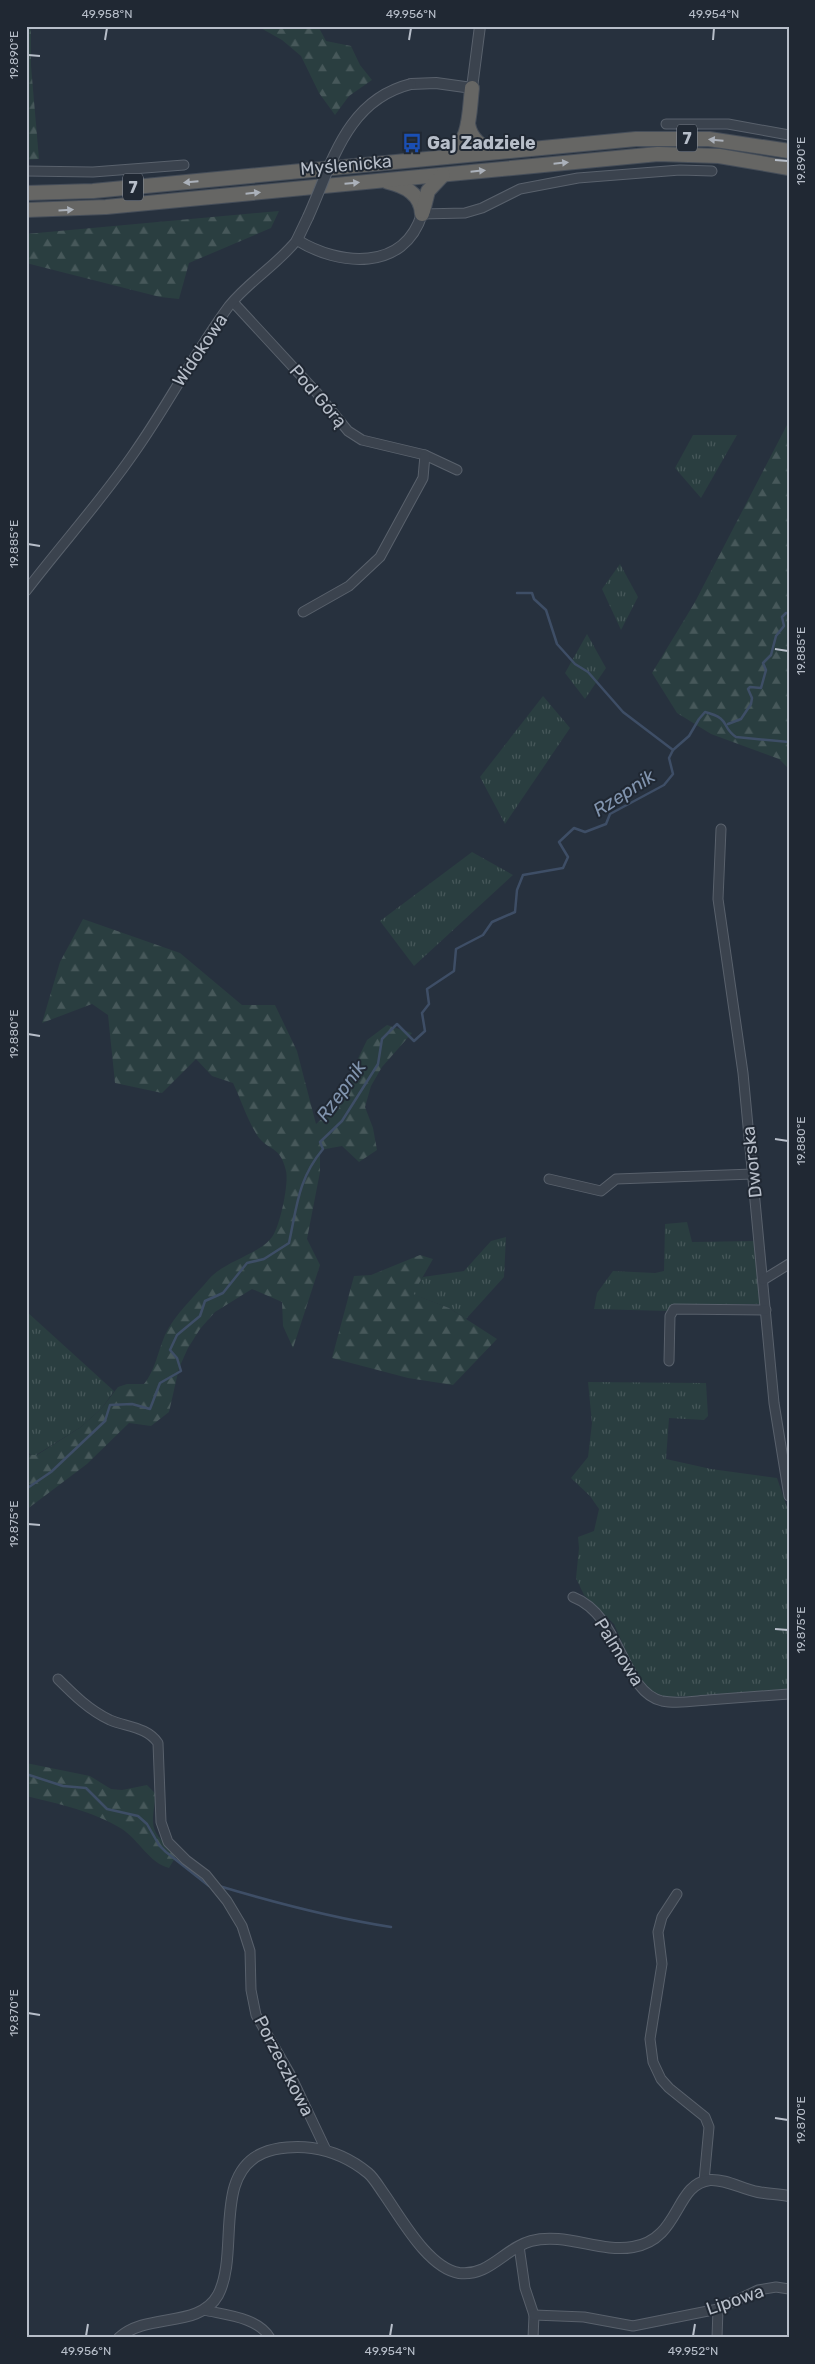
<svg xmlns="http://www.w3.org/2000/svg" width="815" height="2364" viewBox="0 0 815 2364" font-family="Rubik,sans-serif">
<defs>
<pattern id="grass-tufts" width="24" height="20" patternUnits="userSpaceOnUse" patternTransform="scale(1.25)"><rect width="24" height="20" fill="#2a3e40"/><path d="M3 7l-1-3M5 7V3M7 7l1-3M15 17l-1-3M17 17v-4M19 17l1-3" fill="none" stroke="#47585a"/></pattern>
<pattern id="forest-firs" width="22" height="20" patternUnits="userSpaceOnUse" patternTransform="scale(1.25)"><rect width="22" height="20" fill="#2a3e40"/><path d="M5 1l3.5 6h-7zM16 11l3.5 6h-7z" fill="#47585a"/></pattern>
</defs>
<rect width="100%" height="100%" fill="#27313e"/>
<g fill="url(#grass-tufts)">
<polygon points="693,435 737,435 701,498 675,468"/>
<polygon points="620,564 638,597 621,630 602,589"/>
<polygon points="587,634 606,668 585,699 565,673"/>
<polygon points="543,696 570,728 505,824 480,777"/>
<polygon points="472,852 513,875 414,966 380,921"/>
<polygon points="687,1222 692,1242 755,1241 762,1304 674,1304 668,1311 594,1309 597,1293 613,1271 655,1273 664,1271 665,1224"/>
<polygon points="506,1237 504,1277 466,1319 449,1308 412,1294 423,1277 464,1271 491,1241"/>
<polygon points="26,1311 114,1391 102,1408 81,1427 36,1455 31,1455 26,1450"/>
<polygon points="588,1382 706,1383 708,1416 704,1420 669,1418 666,1459 711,1469 777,1478 789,1513 789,1692 669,1697 655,1695 641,1685 614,1624 584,1595 576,1578 579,1548 578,1537 594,1531 599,1509 590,1496 571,1478 588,1457 592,1423"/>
</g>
<g fill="url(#forest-firs)">
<polygon points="26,26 31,26 31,66 39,159 26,160"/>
<polygon points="257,26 318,26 326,41 351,46 360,65 372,80 349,96 335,115 319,93 301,56 282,40"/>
<polygon points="279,211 271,228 189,263 179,299 160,297 26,263 26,234"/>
<polygon points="789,421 789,769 779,759 711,734 677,713 652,673 695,602"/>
<path d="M83,919L180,953L242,1005H275L297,1051L316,1124L334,1108L367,1040L387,1025L412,1033L382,1067L371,1086L365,1107L373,1128L377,1150L359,1162L342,1146L320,1150V1172L307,1239L320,1265L293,1348L283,1326L282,1302L252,1289L215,1312L200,1329L188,1348L179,1368L169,1412L151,1426L129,1423L87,1464L26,1510V1455H37L81,1427L102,1408L118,1387L127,1384H144C155,1371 158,1351 165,1335C174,1315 195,1296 209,1279C226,1260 260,1254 272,1237C280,1227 289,1183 286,1171C280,1144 268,1152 257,1135C247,1119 241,1100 233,1083L212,1076L196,1059L162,1093L115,1083L108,1015L92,1004L42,1023L60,962Z"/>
<polygon points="420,1255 433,1259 413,1294 449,1308 497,1339 453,1385 408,1378 332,1358 354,1276 371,1275"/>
<path d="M26,1763L90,1776L111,1789L122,1790L147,1785L156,1794C151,1829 149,1832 178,1853L169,1868C149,1863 139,1840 122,1829C93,1811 59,1804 26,1796Z"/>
</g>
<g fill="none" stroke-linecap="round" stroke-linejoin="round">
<g stroke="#3e4e66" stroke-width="2.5">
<polyline points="517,593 532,593 534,599 546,610 557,644 575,664 588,672 623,712 673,750"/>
<polyline points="728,724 741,719 751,704 752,698 748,689 750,687 761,688 766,670 763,663 771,655 776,636 784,626 782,617 786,613 789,613"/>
<path d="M26,1489L51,1472L105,1421L110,1405L132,1404L150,1409L160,1383L181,1371L177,1358L170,1350L177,1335L200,1316L205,1301L223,1293L247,1263L264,1259L289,1243C297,1206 298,1179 323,1149L320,1142L342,1121L378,1064L382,1039L397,1024L414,1041L425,1031L422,1013L429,1004L427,989L454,971L456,949L483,935L492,922L515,912L517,890L523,875L563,868L568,857L559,842L574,828L585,832L606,824L610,814L664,785L673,774L669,758L673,750L689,736L699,719L705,712C732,719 720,726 736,737L789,742"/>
<polyline points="26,1774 63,1786 86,1788 107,1809 138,1816 147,1824 159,1845 166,1852 209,1886"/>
<path d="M219,1886C276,1903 333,1918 391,1927"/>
</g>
<defs>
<g id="minor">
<polyline points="666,124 728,124 789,135"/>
<polyline points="26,171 93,172 184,165"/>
<polyline points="422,214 465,213 482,208 520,189 578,178 680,170 712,171"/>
<polyline points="233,302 317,393 348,431 362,440 425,455 457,470"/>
<path d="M26,591C61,545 101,501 134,453C168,405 194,353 229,306C249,281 276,266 297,240"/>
<polyline points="303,612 349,586 380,557 423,478 425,455"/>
<polyline points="721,829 718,899 743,1073 774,1403 789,1496"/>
<polyline points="549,1179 601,1191 616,1179 753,1174"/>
<polyline points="763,1280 789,1264"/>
<polyline points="669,1361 670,1316 674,1309 766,1310"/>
<path d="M573,1597C622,1616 622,1692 662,1701C677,1704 694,1701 708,1700C735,1698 762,1696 789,1694"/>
<path d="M58,1679C74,1695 89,1710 110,1720C127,1727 147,1727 158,1743L161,1822L168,1842L186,1860L206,1875L227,1901L242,1926L250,1951L251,1990L256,2015L290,2074L326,2150"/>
<polyline points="677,1894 662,1917 658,1932 662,1964 650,2039 653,2062 661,2079 669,2088 705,2117 709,2127 704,2181"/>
<polyline points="519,2246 525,2288 534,2315 533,2338"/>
<path d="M204,2310C225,2315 258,2317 270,2338"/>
<polyline points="534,2315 584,2317 633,2326 718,2309 758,2290 776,2287 789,2289"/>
<polyline points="717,2338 718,2309"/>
</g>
<g id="tertiary">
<polyline points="411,84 436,83 472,88 480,26"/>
<path d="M308,217L297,240C339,266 404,272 422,214"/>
<path d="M119,2338C147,2312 199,2329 218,2295C240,2253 212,2175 263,2153C277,2147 297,2146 312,2148C333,2151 351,2159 368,2173C374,2178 379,2187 384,2194C401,2218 428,2268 459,2273C489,2277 505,2248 531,2241C565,2232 600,2253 633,2247C681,2239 674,2184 710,2180C726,2179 742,2189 758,2192C768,2194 778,2194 789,2196"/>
</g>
<g id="trunk">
<path d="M468,124C471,141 482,147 498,151"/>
<path d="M445,157C471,145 469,113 472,88"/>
<path d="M388,182C405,186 421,194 422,214"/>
<polyline points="26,193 93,191 636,139 709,139 789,151"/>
<polyline points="26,210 106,207 658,154 719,156 789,168"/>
<polyline points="423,211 428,191 443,175"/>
</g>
</defs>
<use href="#minor" stroke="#59616c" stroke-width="11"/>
<use href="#tertiary" stroke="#59616c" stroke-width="12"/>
<use href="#trunk" stroke="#464e59" stroke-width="16"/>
<use href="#minor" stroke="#3b434e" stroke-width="9"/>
<use href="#tertiary" stroke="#3b434e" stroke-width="10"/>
<use href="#trunk" stroke="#666664" stroke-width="14"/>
<defs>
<path id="tertiary-bridge" d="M308,217C332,164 346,100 411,84"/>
</defs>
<use href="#tertiary-bridge" stroke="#59616c" stroke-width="12" stroke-linecap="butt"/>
<use href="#tertiary-bridge" stroke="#3b434e" stroke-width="10"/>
</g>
<defs><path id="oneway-solid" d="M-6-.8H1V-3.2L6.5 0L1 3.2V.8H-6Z" transform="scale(1.25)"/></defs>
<g fill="#abb1ba">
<use href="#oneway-solid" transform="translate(716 140) rotate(-175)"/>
<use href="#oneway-solid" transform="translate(561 163) rotate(-6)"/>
<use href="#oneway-solid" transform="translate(478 171) rotate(-6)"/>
<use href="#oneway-solid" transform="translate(191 182) rotate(175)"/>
<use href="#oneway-solid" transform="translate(352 183) rotate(-5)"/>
<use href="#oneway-solid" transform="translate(253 193) rotate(-6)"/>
<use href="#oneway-solid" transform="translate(66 210) rotate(-3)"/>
</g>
<path fill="none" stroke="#b7bec9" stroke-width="2" d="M105,40L107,28M409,40L411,28M713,40L714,28M28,55L40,56M775,160L788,161M28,544L40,546M775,649L788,651M28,1034L40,1036M775,1139L788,1141M28,1524L40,1525M775,1629L788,1630M28,2013L40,2015M775,2118L788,2120M86,2336L88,2324M390,2336L392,2324M693,2336L695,2324"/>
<defs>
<symbol id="bus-bare" viewBox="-9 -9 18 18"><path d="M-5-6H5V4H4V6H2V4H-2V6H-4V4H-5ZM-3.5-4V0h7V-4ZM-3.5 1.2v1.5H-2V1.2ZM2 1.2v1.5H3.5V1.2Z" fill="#1a4fb4" stroke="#202833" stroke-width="2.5" paint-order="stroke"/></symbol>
</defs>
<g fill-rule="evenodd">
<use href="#bus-bare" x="398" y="129" width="28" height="28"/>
</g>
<g text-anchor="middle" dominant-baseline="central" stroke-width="4" stroke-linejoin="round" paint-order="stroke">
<g fill="#202833" stroke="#8a919c" stroke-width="1">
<rect x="677" y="124.5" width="20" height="27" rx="4"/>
<rect x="123" y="173.5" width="20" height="27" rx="4"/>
</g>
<g font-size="16" font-weight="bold" fill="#b7bec9">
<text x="687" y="138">7</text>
<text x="133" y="187">7</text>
</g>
<g font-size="18" font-weight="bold" fill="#b7bec9" stroke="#202833" text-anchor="start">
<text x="427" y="143">Gaj Zadziele</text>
</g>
<g font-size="18" fill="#b7bec9" stroke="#202833">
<text transform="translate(346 165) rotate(-5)">Myślenicka</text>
<text transform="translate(200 350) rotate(-56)">Widokowa</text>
<text transform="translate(318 396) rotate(49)">Pod Górą</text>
<text transform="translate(752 1162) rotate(-96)">Dworska</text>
<text transform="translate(619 1652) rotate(58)">Palmowa</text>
<text transform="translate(284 2066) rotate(63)">Porzeczkowa</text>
<text transform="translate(735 2300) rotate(-19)">Lipowa</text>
</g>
<g font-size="19" font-style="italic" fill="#8194ae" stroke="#202833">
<text transform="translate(624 793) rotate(-33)">Rzepnik</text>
<text transform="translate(341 1091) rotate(-54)">Rzepnik</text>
</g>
</g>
<rect width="815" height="2364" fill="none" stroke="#202833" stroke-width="55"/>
<rect x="28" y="28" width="760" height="2308" fill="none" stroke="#b7bec9" stroke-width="2"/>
<g font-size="12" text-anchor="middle" fill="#b7bec9">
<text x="107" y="18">49.958°N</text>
<text x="411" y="18">49.956°N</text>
<text x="714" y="18">49.954°N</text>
<text transform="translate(14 55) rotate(-90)" y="4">19.890°E</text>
<text transform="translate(801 161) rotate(-90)" y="4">19.890°E</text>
<text transform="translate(14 544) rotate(-90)" y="4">19.885°E</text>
<text transform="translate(801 651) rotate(-90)" y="4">19.885°E</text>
<text transform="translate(14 1034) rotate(-90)" y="4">19.880°E</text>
<text transform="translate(801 1141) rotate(-90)" y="4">19.880°E</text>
<text transform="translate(14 1524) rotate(-90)" y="4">19.875°E</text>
<text transform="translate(801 1630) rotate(-90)" y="4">19.875°E</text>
<text transform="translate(14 2013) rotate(-90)" y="4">19.870°E</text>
<text transform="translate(801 2120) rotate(-90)" y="4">19.870°E</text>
<text x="86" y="2355">49.956°N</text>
<text x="390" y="2355">49.954°N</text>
<text x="693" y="2355">49.952°N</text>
</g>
</svg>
